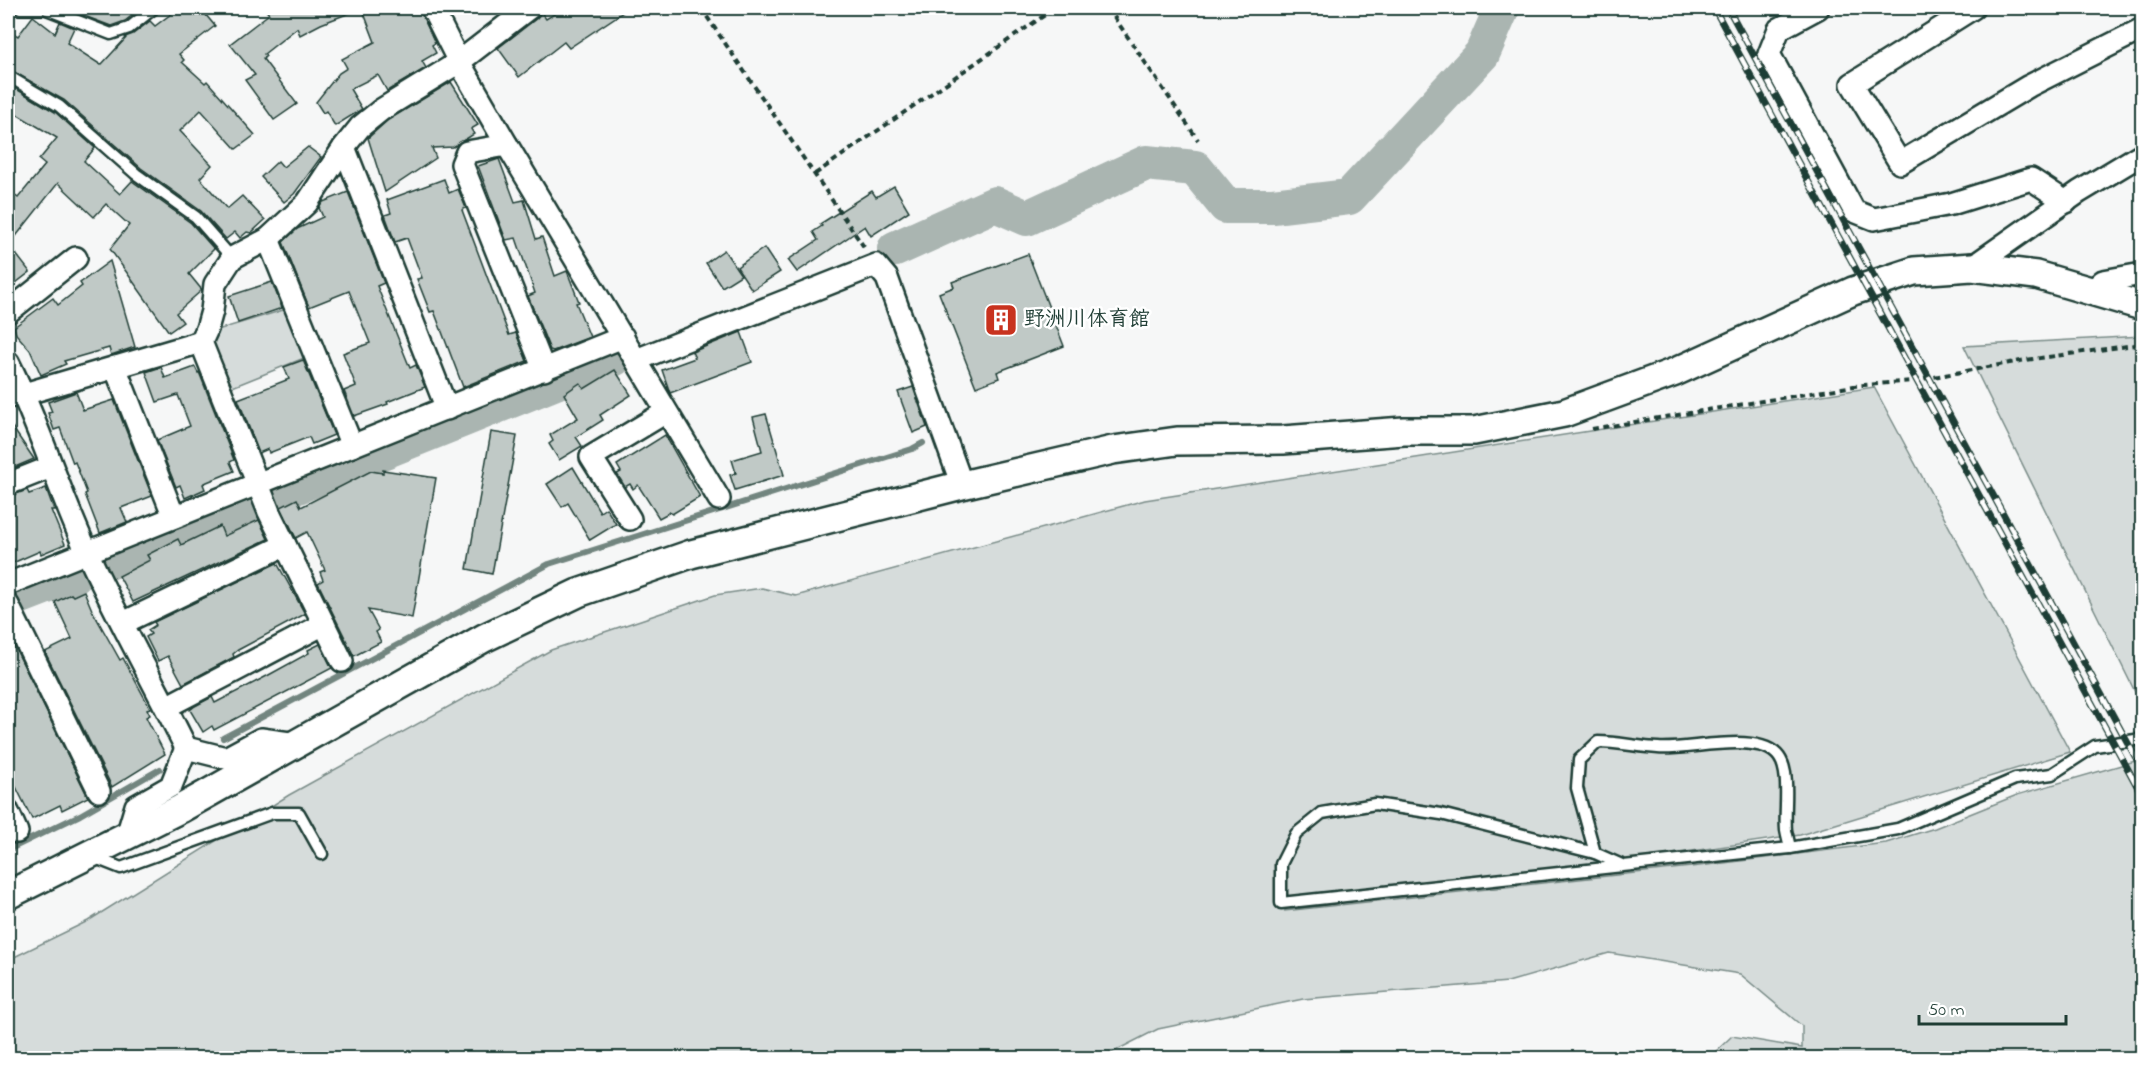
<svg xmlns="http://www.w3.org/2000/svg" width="2150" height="1066" viewBox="0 0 2150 1066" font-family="'Indie Flower','Klee One',sans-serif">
<rect width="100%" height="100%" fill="#f6f7f7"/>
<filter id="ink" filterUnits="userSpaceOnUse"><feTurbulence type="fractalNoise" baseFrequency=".0167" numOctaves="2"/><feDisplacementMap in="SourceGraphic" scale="12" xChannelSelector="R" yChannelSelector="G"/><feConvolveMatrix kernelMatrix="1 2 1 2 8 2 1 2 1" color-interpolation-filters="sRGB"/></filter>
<g filter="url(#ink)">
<g fill="#d6dcdb" stroke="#7a8c88" stroke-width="1.5">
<polygon points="290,308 309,356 225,390 207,342 214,331"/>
<polygon points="2142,336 2142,706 1964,346"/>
<polygon points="1874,387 2070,752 1800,835 1284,911 1691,867 1886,843 1935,828 2017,795 2142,759 2142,1058 1720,1058 1712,1055 1732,1036 1802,1048 1802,1026 1740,974 1609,953 1508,982 1303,999 1158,1029 1101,1058 8,1058 8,960 88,921 289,795 551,650 715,595 762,588 796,596 1145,500"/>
</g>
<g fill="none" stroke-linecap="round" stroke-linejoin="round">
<g stroke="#72857f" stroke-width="6">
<polyline points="223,738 549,564 912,449 923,443"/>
<polyline points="8,850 80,815 160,769"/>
</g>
<g stroke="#aab5b1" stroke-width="36">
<polyline points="895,249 995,204 1027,218 1146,163 1195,168 1226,206 1273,206 1349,197 1482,54 1502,8"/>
<polyline points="273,496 615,358"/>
<polyline points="111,561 254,503"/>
<polyline points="16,598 75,575"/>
</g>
</g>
<g fill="#c0c9c6" stroke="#1f3d34" stroke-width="1.5">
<polygon points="63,8 138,8 140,9 125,21 111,26"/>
<polygon points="179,8 200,8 215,26 179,54 184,60 182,62 205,83 207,81 255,135 236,149 201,110 180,131 212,165 200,178 227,209 242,196 265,220 251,233 247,232 240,238 235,232 226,239 201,211 141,168 64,100 8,69 8,30 18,36 33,16 55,33 60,22 74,28 67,43 101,65 126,38 125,37 133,34 150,21 155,26"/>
<polygon points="264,8 360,9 321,24 300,35 297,28 264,54 266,56 263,59 297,104 274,120 245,80 255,75 230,44 269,14"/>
<polygon points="362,8 419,8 435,43 432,45 436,53 422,61 426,68 387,91 378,75 350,89 362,109 335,126 326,111 323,113 316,102 339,73 347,68 342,59 375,42"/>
<polygon points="564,8 629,8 569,48 564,42 519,77 498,48 537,18 541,12 546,19"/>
<polygon points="451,82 478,125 471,129 474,134 453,147 432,148 436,158 385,192 368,138 388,120"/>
<polygon points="8,84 55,112 95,148 84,161 120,194 132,181 191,223 214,249 189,274 202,290 176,313 183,322 169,332 110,249 129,225 106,204 94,217 58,183 9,245 30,272 8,289 8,190 18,198 45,165 39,160 57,138 8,109"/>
<polygon points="308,147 321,157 294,194 284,202 261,177 278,161 283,167"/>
<polygon points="499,159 515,202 524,200 536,239 542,237 555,276 567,271 579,302 576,303 590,337 553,351 550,350 528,296 535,293 516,238 506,240 478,166"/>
<polygon points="444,179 449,193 458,189 466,208 462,210 509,335 516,333 527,361 463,387 434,311 430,312 417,279 422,278 407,238 395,242 385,215 391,213 387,200"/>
<polygon points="894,186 909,211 871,236 865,226 797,272 788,260 818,240 813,232 822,226 820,224 872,191 876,197"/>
<polygon points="348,192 384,283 377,286 410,368 416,365 425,387 387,402 388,404 354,416 344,391 356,386 343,353 370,343 349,291 309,307 283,242 297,229 323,217 319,208 323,202"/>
<polygon points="764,248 780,272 752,290 737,267"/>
<polygon points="724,250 741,275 722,287 706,263"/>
<polygon points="1028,254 1064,346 997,372 999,378 976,387 939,293 954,287 952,282"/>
<polygon points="110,261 135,347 111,355 109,348 64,361 66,364 41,375 30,350 16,334 14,327 53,298 58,305 82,286 80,283"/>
<polygon points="272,282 282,308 238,323 229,296"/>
<polygon points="741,332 752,362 670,393 662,370 695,358 692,352"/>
<polygon points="303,360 334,435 312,444 309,437 269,453 268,449 259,453 238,399 289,379 284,367"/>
<polygon points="161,367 165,378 195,367 198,373 199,372 234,460 230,462 234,471 207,482 203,484 205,489 185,498 180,485 176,487 157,440 190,426 178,395 157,402 146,372"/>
<polygon points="615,370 631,395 600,415 603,420 576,437 582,446 559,460 549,444 553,441 550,435 578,418 564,394 580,383 584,389"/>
<polygon points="913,387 927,427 913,433 898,392"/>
<polygon points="76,392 83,410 114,400 152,496 121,508 127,522 100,533 85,494 87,493 75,462 73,463 60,428 54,430 48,413 52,412 48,402"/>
<polygon points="766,414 784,475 735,490 730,475 736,473 732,460 762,451 753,417"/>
<polygon points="8,421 34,459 8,470"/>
<polygon points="491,432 517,436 492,574 467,569"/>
<polygon points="665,435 700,497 672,514 670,512 659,518 638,485 633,489 630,484 625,487 617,474 621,472 617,465"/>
<polygon points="573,467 600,512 606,508 616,524 590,540 568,503 562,507 547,484"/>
<polygon points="383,470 436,478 412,618 368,610 379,630 376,632 381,642 354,656 318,583 323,580 320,572 325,570 307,532 296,538 281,507 297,499 301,507 371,471 383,473"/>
<polygon points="46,488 54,510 51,510 65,544 41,554 40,551 8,565 8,497 27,490 29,494"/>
<polygon points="259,520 268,539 133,602 119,576 150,560 147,555 178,539 181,545 220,526 224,536"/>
<polygon points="277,563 305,614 238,650 233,654 234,657 183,684 168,656 158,661 146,637 151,634 148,630 156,625 154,622"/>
<polygon points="84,591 92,610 120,660 123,658 150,708 147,709 150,715 146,717 165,754 112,787 45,652 72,639 55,602 71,594 73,596"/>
<polygon points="8,633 88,797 62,810 60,805 32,819 16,787 14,788 13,786 8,788"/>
<polygon points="320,644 332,668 214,730 212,726 203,732 190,710 195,706 212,697 215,703 267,676 309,653 308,650"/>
</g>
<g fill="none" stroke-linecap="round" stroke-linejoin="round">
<defs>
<g id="service">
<polyline points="20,8 44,8 111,34 129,28 154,8"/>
<polyline points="8,76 59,106 136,174 196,217 232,258"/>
<polyline points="1595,853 1441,814 1375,804 1322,813 1296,834 1281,864 1281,903 1790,848 1898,829 2015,779 2052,774 2095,746 2142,739"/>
<polyline points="93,857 121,868 272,813 299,813 322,854"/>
<path d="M1622,865L1595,853L1577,788L1579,760L1598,742C1618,742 1638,747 1658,748C1688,751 1759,730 1779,757C1791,773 1784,810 1786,830C1787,836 1789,842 1790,848"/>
</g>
<g id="minor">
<polyline points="432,8 459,62 507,145 719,499"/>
<polyline points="1818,8 1779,29 1769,54 1854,211 1874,219 1951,204 2031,179 2066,202"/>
<polyline points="1973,8 1852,84 1900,163 2029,86 2142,29"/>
<polyline points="507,145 467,152 462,164 544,370"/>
<polyline points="344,147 447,409"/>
<polyline points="268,239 352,446"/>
<polyline points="1972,267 2079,192 2142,154"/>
<polyline points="2092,291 2103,281 2142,274"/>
<polyline points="8,312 76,258"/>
<polyline points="201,342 269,512 342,661"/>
<polyline points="636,360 876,265 887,278 962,485"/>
<path d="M8,362C39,423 58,490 87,552C117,618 154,682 186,748L226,758L261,739L297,744"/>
<polyline points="115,367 174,517"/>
<polyline points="8,397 24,394 201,342 207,329 212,311 215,284 232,258 268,239 307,203 344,147 360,127 381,110 459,62 529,8"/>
<polyline points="8,484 51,467"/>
<polyline points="630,519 591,457 666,412"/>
<polyline points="8,584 623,337"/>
<polyline points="8,605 99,791"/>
<polyline points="123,623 285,545"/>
<polyline points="166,707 324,624"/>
<polyline points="8,812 17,832"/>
<polyline points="127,836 136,806 171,786 186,748"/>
</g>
<polyline id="tertiary" points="8,895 180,809 484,638 578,593 691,554 962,485 1113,450 1177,441 1283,440 1404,431 1474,431 1564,413 1675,372 1853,291 1914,271 1972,267 2036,275 2142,306"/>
</defs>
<use href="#service" stroke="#1f3d34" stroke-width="15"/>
<use href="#minor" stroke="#1f3d34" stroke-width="26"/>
<use href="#tertiary" stroke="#1f3d34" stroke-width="32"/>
<g stroke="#1f3d34" stroke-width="4" stroke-dasharray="6 4.5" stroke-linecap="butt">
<polyline points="701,8 866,250"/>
<polyline points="1108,8 1198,140"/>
<polyline points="815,174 1055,8"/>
<polyline points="1592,429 1854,386 1912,381 2026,360 2142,344"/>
</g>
<use href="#service" stroke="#fff" stroke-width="10"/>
<use href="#minor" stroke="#fff" stroke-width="21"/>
<use href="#tertiary" stroke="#fff" stroke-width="27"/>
<defs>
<g id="rail">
<polyline points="1714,8 2142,795"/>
<polyline points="1728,8 2142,769"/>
</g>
</defs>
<use href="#rail" stroke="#1f3d34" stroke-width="7"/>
<use href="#rail" stroke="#fff" stroke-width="4.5" stroke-dasharray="14" stroke-linecap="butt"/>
</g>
</g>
<defs>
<symbol id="building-square" viewBox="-11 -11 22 22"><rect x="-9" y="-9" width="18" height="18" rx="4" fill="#c8321e" stroke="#fff"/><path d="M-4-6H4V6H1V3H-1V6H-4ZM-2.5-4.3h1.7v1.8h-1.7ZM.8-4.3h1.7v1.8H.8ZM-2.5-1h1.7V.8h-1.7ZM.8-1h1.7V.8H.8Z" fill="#fff"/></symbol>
</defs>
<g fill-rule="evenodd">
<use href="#building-square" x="982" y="301" width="38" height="38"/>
</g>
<g text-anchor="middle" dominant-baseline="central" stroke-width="5" stroke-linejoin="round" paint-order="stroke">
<g font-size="21" font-weight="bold" fill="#1f3d34" stroke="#fff" text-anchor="start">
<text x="1024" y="320">野洲川体育館</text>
</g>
</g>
<rect width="2150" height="1066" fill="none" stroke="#fff" stroke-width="30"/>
<rect x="15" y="15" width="2120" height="1036" fill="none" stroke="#1f3d34" stroke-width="2" filter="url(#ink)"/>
<path d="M1919 1015v9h147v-9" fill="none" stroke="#1f3d34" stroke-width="3"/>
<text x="1928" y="1015" font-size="18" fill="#1f3d34" stroke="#ffffff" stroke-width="4.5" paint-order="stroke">50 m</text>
</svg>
